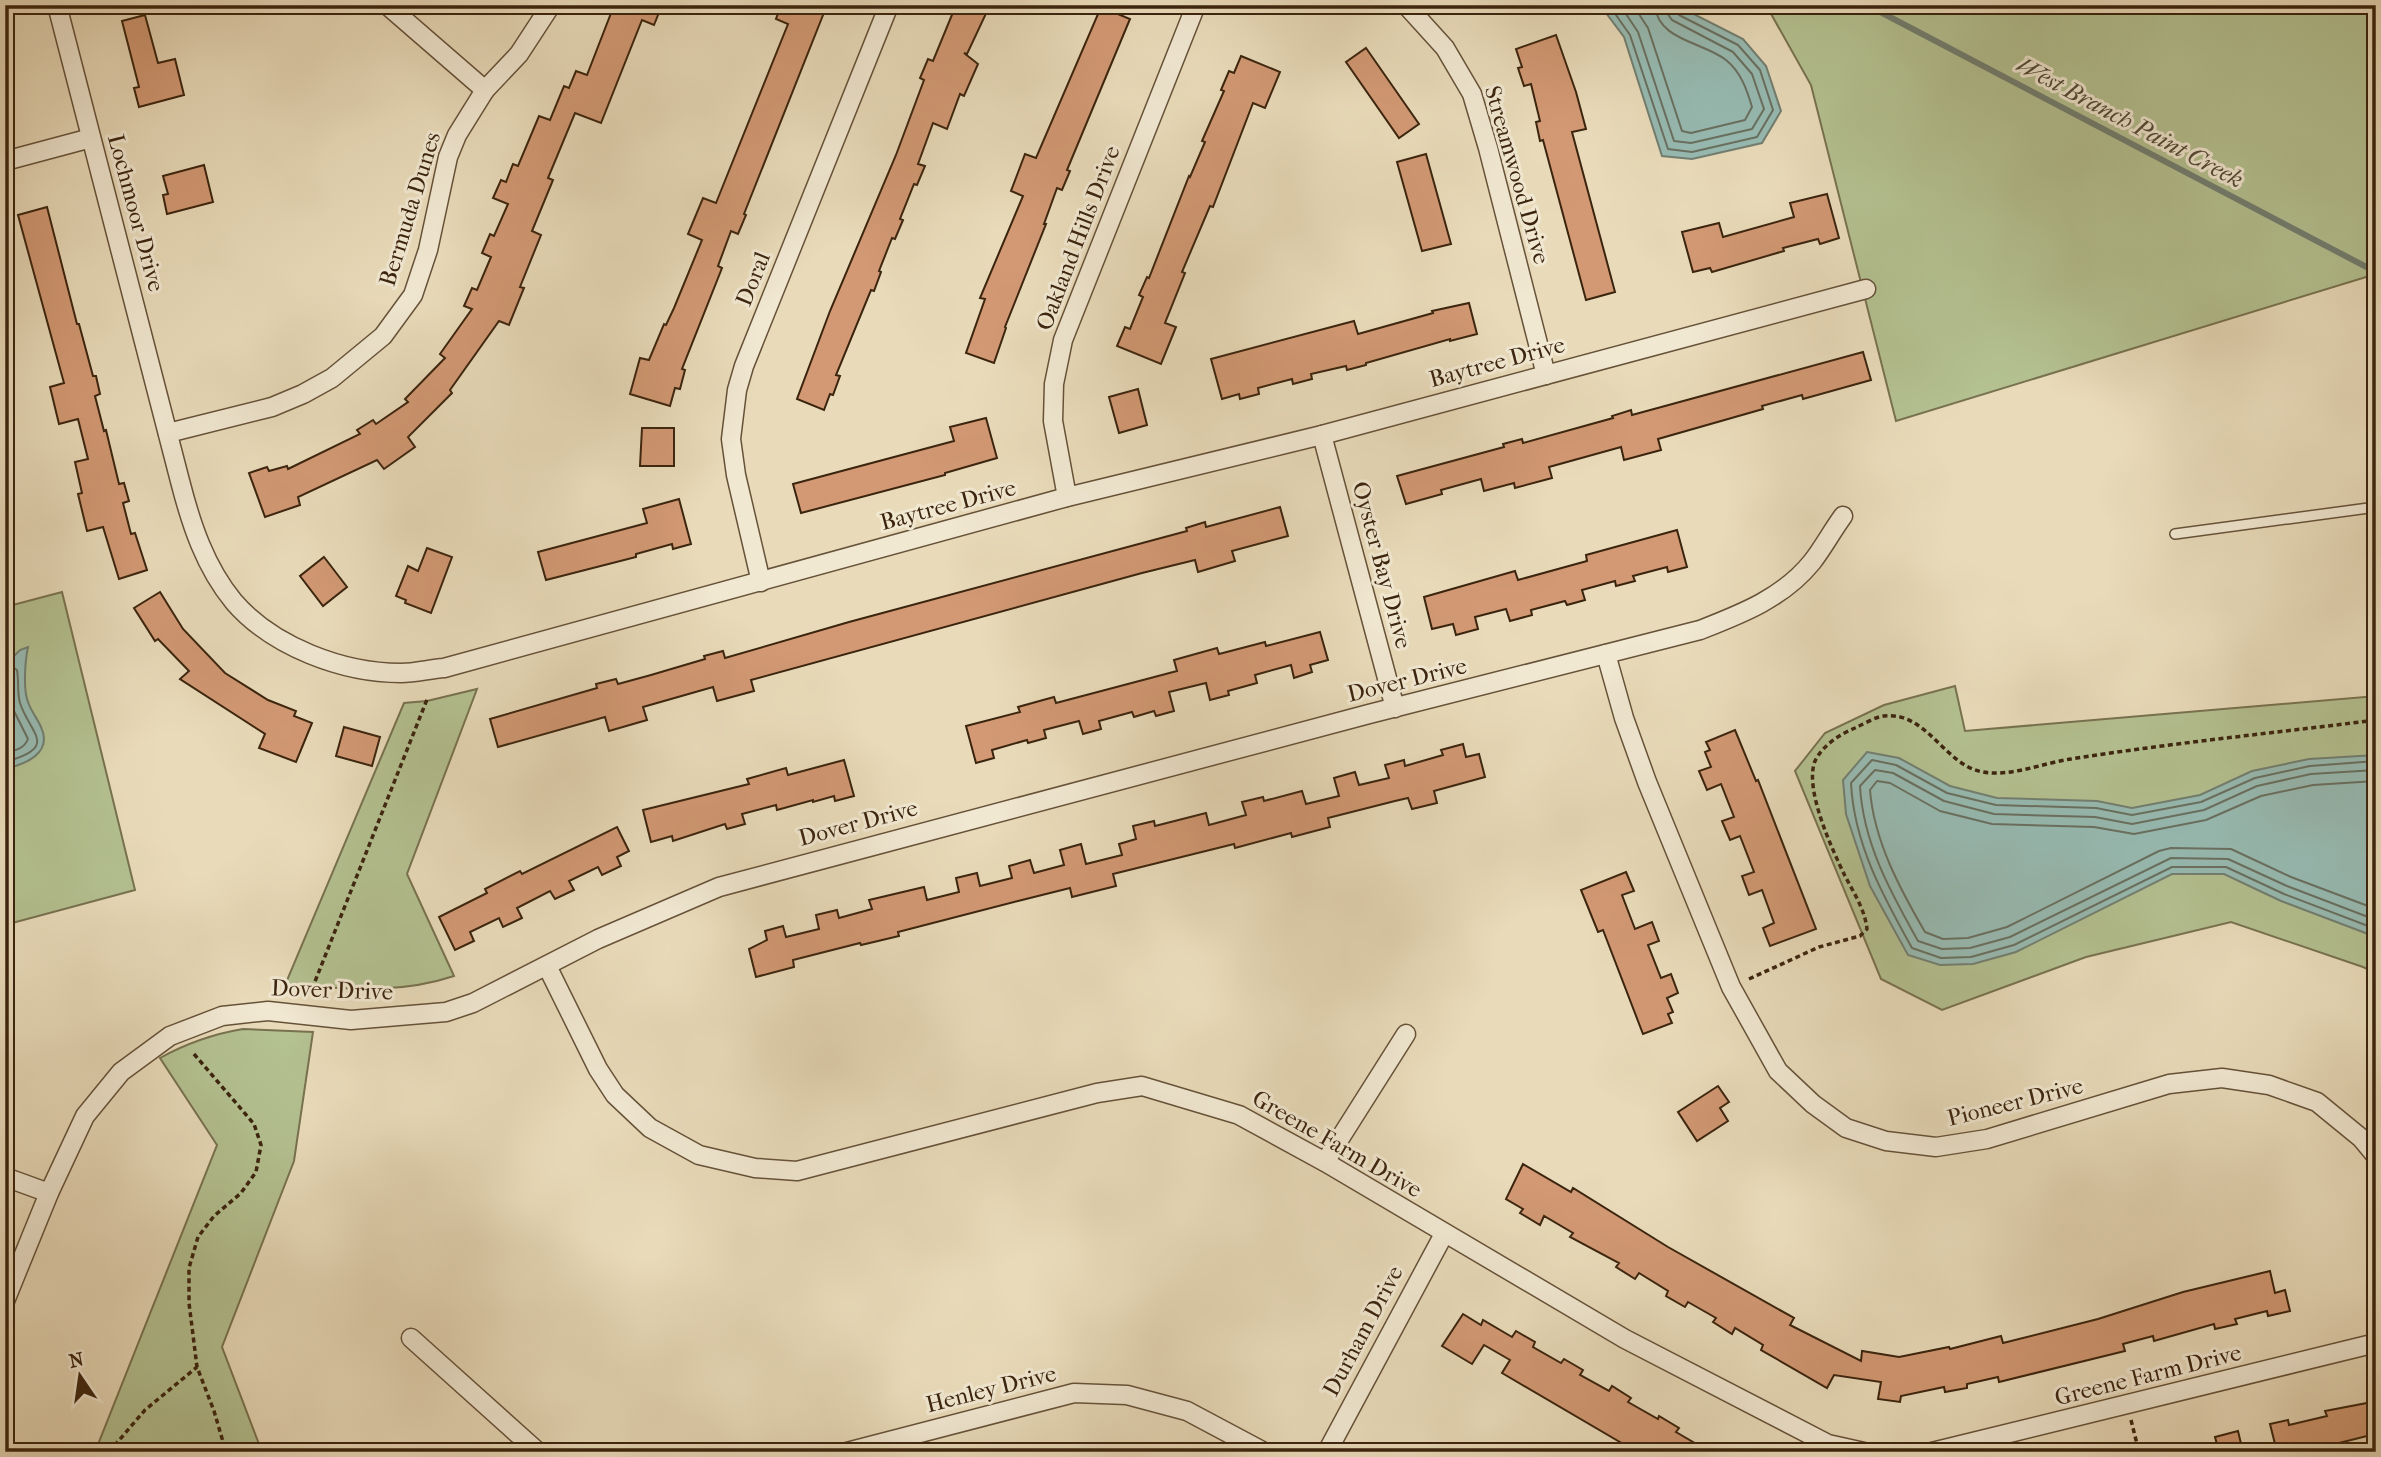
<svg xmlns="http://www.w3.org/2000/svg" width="2381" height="1457" viewBox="0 0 2381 1457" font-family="'IM FELL French Canon',serif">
<rect width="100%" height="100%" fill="#e9dbba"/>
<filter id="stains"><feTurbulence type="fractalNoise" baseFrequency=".00286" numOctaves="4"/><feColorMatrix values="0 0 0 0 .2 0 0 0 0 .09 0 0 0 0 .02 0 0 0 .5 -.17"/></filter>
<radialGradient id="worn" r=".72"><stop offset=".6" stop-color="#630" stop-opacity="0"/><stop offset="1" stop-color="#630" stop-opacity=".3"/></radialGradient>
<g fill="#b4c191" stroke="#787250" stroke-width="2">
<polygon points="1766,5 2376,5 2376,274 1896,421 1811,85"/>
<polygon points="62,592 135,890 5,925 5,607"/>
<polygon points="1955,686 1965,731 2376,696 2376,973 2363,967 2231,922 2086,957 1942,1010 1881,979 1795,771 1825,733 1884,705"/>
<path d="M477,689L407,874L454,976C397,995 344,988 285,985L404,703L427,701Z"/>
<path d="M243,1029L313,1032L294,1161L222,1347L262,1452H95L217,1145L160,1058C187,1043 213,1034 243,1029Z"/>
</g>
<g fill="#97bbb3" stroke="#727f71" stroke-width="2">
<polygon points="1600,5 1676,5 1743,39 1766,66 1781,111 1762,143 1692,159 1662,156 1624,37"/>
<path d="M28,647C25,661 23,690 28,702C31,711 37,718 41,727C53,753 26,764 5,769V665L20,650Z"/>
<polygon points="1867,752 1899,758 1950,786 1997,798 2097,801 2132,808 2200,795 2252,771 2309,759 2376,755 2376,937 2281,901 2224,874 2172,874 2016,952 1973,964 1940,965 1908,955 1870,886 1846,814 1843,780"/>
</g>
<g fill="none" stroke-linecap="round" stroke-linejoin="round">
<g stroke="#697060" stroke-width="2">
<polyline points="1609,5 1630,35 1668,149 1692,152 1757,137 1773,110 1760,70 1738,45 1679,15 1675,5"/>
<polyline points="1620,5 1638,32 1674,141 1691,143 1752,129 1764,109 1752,74 1733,52 1672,20 1667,13 1666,5"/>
<path d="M1633,5L1648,28L1682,131L1691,133L1745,120L1752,107C1747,90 1741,72 1726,60C1703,42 1657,40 1655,5"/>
<path d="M5,670L14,668L17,670C19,680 17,693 20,703C30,734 60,747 5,762"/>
<path d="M5,678L10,681L11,705L28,739C24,749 15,750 5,753"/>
<path d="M2376,761L2310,766L2255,778L2201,802L2132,815L2096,808L1996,805L1947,793L1896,765L1872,760L1851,783C1854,844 1883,896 1912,948L1941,958L1971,957L2014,945L2172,867H2226L2284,894L2376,929"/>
<path d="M2376,770L2311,774L2257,786L2204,810L2132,824L2095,817L1994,814L1944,801L1893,773L1875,770L1860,786C1863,843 1891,893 1918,941L1942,949L1970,948L2010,937L2171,858L2228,859L2287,886L2376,920"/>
<path d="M2376,781L2313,785L2261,796L2206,820L2134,834L2094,827L1992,824L1940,811L1890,783L1877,781L1870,790C1874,841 1900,889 1925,932L1943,939L1968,938L2007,927L2159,851L2171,848L2231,849L2291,877L2376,909"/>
</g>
<polyline stroke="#727f71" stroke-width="6" points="1867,5 2376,272"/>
</g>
<g fill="#d29974" stroke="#3b240e" stroke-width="2">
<polygon points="608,5 662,5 654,25 642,20 601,123 575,113 548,178 553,180 532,231 541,235 520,287 524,288 509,325 499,321 450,390 452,393 408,437 415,447 384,469 377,460 298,497 300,505 265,517 249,473 267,467 269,471 287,466 288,469 360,434 357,430 373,420 376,424 408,402 405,399 445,358 440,354 472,309 464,306 472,288 477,290 491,257 482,253 490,234 494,236 508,204 493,198 501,180 506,182 513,164 518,166 539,116 550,120 564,86 569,88 576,71 587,75 613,8"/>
<polygon points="781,5 827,5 744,214 746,215 738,234 731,231 718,266 722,268 682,369 685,370 680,389 675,388 670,406 630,394 640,358 649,360 664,324 666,325 674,308 702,240 688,234 703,198 716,203 788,24 776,19"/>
<polygon points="956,5 990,5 967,54 964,53 978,64 964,96 960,94 947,129 933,123 918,164 925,166 917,185 914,184 900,219 903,220 895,239 892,238 879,271 881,272 874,291 871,290 836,375 840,376 833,395 830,394 824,410 797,399 830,311 896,155 924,80 920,78 928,59 933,61"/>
<polygon points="1101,7 1130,19 1067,170 1070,171 1062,190 1057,188 1044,224 1046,224 1005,327 1006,328 994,363 966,353 985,299 980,298 1023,196 1011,191 1025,154 1036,158"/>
<polygon points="145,15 158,63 175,59 184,95 139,107 134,88 139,87 122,21"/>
<polygon points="1556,35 1576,92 1586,129 1572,132 1615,292 1586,300 1543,140 1540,141 1536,122 1540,121 1531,84 1524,86 1518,68 1522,67 1516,49"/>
<polygon points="1366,48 1419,124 1399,138 1346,62"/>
<polygon points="1241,56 1280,72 1265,108 1253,103 1213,207 1210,206 1182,272 1185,273 1165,323 1176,327 1161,364 1117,346 1125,327 1130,329 1143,297 1139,295 1147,277 1149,278 1189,176 1190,177 1205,142 1202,141 1224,91 1221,90 1229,71 1234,73"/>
<polygon points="1426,154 1451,244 1422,251 1397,162"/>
<polygon points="204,165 213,202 167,214 163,195 168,194 163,176"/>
<polygon points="1827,194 1839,238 1820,244 1818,239 1783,248 1784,251 1712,272 1710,268 1693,272 1682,232 1719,223 1723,237 1794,217 1790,203"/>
<polygon points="47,207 77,324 79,324 93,376 96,376 100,394 95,396 104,431 106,430 119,484 124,483 129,501 123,503 131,534 135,533 147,570 119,579 103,527 87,531 78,494 82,493 75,462 88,459 78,419 59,424 50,387 64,383 18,215"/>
<polygon points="1469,303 1477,334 1450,341 1450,339 1366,363 1366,365 1347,370 1346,366 1311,374 1312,379 1293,384 1292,379 1258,388 1259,394 1240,399 1239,394 1222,399 1211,359 1354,321 1358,334 1433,313 1432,311"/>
<polygon points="1863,352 1871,380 1803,399 1802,395 1762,406 1763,409 1658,439 1661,450 1624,460 1621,447 1549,467 1552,478 1515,488 1514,483 1484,491 1481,479 1441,490 1442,494 1406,504 1397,476 1504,447 1503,444 1522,439 1523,443 1613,418 1612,416 1631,410 1632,415"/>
<polygon points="1138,389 1147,425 1119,433 1109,397"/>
<polygon points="986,418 997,458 945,473 945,475 801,513 793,484 954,441 950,427"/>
<polygon points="642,428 674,428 674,466 640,466"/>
<polygon points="679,499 691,544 673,549 672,544 636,554 636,557 546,580 538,552 647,523 643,509"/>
<polygon points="1280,507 1288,536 1232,551 1235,561 1198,572 1195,560 1142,573 751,680 754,691 717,701 713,687 643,707 647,720 609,731 605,717 498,747 490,719 597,688 596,684 616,679 618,684 651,675 705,659 704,656 723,651 725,658 849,622 1187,531 1186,528 1205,522 1206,527"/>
<polygon points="1677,530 1687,567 1668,572 1667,567 1633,576 1635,581 1616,586 1615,581 1582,590 1585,600 1567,605 1565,601 1531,610 1532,615 1510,621 1506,609 1475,617 1478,629 1456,635 1453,624 1432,629 1424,597 1515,571 1518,580 1587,561 1586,555"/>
<polygon points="427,548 452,557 431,613 405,603 406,600 396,596 408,566 418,571"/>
<polygon points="324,557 347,587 323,606 300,576"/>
<polygon points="160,592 183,629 225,673 268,700 296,711 294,716 312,723 296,762 259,748 265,734 180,679 189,671 158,639 155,641 134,608"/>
<polygon points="1320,632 1328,660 1310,665 1312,672 1294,678 1291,665 1255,675 1257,683 1228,691 1229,695 1210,700 1206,683 1169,692 1174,711 1156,716 1154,711 1134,717 1132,712 1099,721 1101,729 1083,734 1079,721 1044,730 1046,738 1028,743 1027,740 992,750 994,758 976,763 966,726 1020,712 1018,707 1054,697 1056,703 1177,671 1174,660 1217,648 1219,654 1265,642 1266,646"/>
<polygon points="344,727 380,737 372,766 336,756"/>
<polygon points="1735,730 1756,781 1758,780 1816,929 1770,946 1763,928 1774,923 1762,890 1749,895 1742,876 1754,872 1740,836 1730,840 1722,821 1734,817 1721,784 1707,790 1699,771 1711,767 1705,752 1710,750 1706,742"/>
<polygon points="1463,744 1466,757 1479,754 1485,777 1434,791 1437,803 1412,809 1408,798 1395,801 1328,818 1330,827 1292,837 1291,833 1235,848 1234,844 1113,874 1116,886 1072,897 1070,888 1018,901 898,932 899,936 861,945 860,943 793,960 794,967 756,977 749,949 767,940 765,931 783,926 786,937 819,929 816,915 837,910 839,918 872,909 869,900 924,887 927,900 959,892 956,878 977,873 980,886 1012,878 1009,866 1030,860 1034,873 1064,865 1060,850 1081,844 1086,864 1122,855 1119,844 1136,839 1133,826 1154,821 1155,826 1206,813 1209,825 1246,815 1242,802 1263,797 1264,801 1302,791 1306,804 1339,796 1334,778 1355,772 1359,785 1389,778 1385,765 1404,760 1405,766 1443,755 1441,750"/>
<polygon points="844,760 854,796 835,801 834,796 813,802 813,800 777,810 776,805 742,814 745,824 727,829 725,824 673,841 672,836 651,842 643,810 749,784 747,779 786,768 788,775"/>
<polygon points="617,827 629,851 617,857 621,866 602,875 598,867 569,881 574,890 555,899 550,891 517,908 522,918 503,927 499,918 470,932 474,941 455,950 439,917 487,893 485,889 520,871 522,874"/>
<polygon points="1626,872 1634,891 1622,895 1635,929 1652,922 1659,941 1648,945 1661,978 1671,974 1678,993 1667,998 1673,1012 1668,1014 1672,1023 1643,1034 1603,930 1598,932 1581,890"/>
<polygon points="1718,1086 1729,1102 1720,1108 1728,1121 1697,1141 1678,1112"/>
<polygon points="1523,1164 1571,1192 1573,1188 1668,1247 1794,1318 1790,1325 1861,1361 1862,1351 1899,1357 1949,1347 1950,1349 2001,1336 2003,1343 2098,1319 2183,1292 2270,1271 2275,1293 2285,1290 2290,1311 2268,1316 2267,1311 2235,1319 2237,1324 2215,1329 2214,1324 2154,1341 2153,1336 2123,1344 2125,1351 1999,1382 1998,1377 1967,1384 1967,1388 1945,1392 1944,1387 1901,1396 1900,1402 1878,1399 1881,1382 1834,1375 1827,1388 1761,1350 1763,1345 1735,1328 1732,1334 1713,1322 1716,1318 1688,1302 1685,1307 1666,1296 1668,1291 1639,1273 1635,1279 1616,1267 1619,1263 1570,1237 1573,1233 1544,1216 1540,1225 1520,1213 1523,1209 1506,1199"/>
<polygon points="1463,1314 1481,1325 1483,1320 1512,1337 1516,1331 1535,1342 1533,1347 1561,1363 1564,1359 1583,1370 1580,1375 1609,1391 1612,1386 1631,1398 1628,1402 1658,1419 1659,1416 1679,1428 1676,1432 1710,1452 1637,1452 1502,1373 1510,1360 1484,1345 1472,1364 1442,1346"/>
<polygon points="2367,1403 2375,1434 2319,1448 2320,1452 2277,1452 2270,1424 2288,1420 2289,1425 2327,1416 2325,1411"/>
<polygon points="2238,1431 2243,1452 2219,1452 2215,1437"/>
</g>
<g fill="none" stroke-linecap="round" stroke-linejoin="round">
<defs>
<polyline id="service" points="2175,534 2376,507"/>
<g id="minor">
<path d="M57,5L180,481C191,524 205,567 234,602C273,647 343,673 401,673C415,673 430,669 444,668L1067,497L1322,435L1866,289"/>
<polyline points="387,5 485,90"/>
<polyline points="1406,5 1445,48 1472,94 1488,148 1546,375"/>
<polyline points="5,161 91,138"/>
<polyline points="168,433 272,407 303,394 332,378 383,336 413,295 428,250 448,157 457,135 485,90 519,54 551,5"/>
<polyline points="1322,435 1395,708"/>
<polyline points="1067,497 1053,421 1054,384 1063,340 1196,5"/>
<polyline points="761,582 736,475 731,439 737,390 744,366 889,5"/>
<polyline points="1606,654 1624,718 1647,782 1731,987 1778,1071 1813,1104 1846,1128 1886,1141 1936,1147 1987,1139 2169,1084 2222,1078 2269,1085 2317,1102 2361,1138 2376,1156"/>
<polyline points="547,966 598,1069 615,1095 650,1128 699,1155 755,1168 797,1171 1097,1093 1142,1086 1239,1115 1325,1162 1625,1339 1828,1444 1864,1452"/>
<polyline points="1325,1162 1406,1034"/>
<polyline points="5,1177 49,1193"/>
<path d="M5,1301L49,1193L85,1116L121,1072L170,1036L222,1016L268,1011L351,1020L446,1012L473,1003L598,939L719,887L1369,714L1700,630C1741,614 1783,598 1812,562C1823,548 1832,531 1843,516"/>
<polyline points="411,1338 538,1452"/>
<polyline points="847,1452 1074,1393 1127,1395 1187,1411 1264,1452"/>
<polyline points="1327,1452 1444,1234"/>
<polyline points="1932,1452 2376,1343"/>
</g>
</defs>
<use href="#service" stroke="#665239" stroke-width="12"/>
<use href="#minor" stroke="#665239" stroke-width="21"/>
<g stroke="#3b240e" stroke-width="3.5" stroke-dasharray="5 3.5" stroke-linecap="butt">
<path d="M1749,979L1819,947L1860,936L1867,929C1865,910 1854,893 1845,876C1832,849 1804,789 1815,761C1822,746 1840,734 1855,728C1864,724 1875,717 1884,716C1927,711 1945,766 1983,772C2011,777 2043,763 2071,759C2172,743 2274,733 2376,720"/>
<polyline points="312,989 428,697"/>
<polyline points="194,1054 254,1124 261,1145 256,1172 241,1193 214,1216 198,1237 189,1268 189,1303 197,1367 214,1411 226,1452"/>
<polyline points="2131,1420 2139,1452"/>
<polyline points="109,1452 145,1410 197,1367"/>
</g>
<use href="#service" stroke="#f1e8d2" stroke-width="9"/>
<use href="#minor" stroke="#f1e8d2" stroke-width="18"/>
</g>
<g text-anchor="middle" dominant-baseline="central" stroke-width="6" stroke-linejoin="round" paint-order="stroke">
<g font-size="23" fill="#3b240e" stroke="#f1e8d2">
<text transform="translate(1517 175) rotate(74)">Streamwood Drive</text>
<text transform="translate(410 209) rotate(-73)">Bermuda Dunes</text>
<text transform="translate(136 213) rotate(75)">Lochmoor Drive</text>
<text transform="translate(1078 238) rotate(-69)">Oakland Hills Drive</text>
<text transform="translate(753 279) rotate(-68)">Doral</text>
<text transform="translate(1497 362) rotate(-15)">Baytree Drive</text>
<text transform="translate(948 505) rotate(-15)">Baytree Drive</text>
<text transform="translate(1382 565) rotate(75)">Oyster Bay Drive</text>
<text transform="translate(1407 680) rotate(-14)">Dover Drive</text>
<text transform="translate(858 823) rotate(-15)">Dover Drive</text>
<text transform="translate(332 990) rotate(2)">Dover Drive</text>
<text transform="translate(2015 1102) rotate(-14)">Pioneer Drive</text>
<text transform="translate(1337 1144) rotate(30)">Greene Farm Drive</text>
<text transform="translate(1363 1331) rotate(-62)">Durham Drive</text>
<text transform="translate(2148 1375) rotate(-14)">Greene Farm Drive</text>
<text transform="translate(991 1389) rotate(-14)">Henley Drive</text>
</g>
<g font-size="24" font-style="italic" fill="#524a37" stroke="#f1e8d2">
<text transform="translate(2130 122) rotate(28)">West Branch Paint Creek</text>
</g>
</g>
<rect width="2381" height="1457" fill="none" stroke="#e9dbba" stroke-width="28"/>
<rect x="7" y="7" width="2367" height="1443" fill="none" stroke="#3b240e" stroke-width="3.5"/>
<rect x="14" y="14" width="2353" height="1429" fill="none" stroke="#3b240e" stroke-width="2"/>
<g transform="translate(80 1376) rotate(347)" stroke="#f1e8d2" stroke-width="5" paint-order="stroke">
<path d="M0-5L12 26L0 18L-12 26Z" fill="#3b240e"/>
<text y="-10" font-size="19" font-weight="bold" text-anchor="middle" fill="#3b240e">N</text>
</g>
<rect width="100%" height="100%" filter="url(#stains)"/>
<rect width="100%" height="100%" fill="url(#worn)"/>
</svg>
